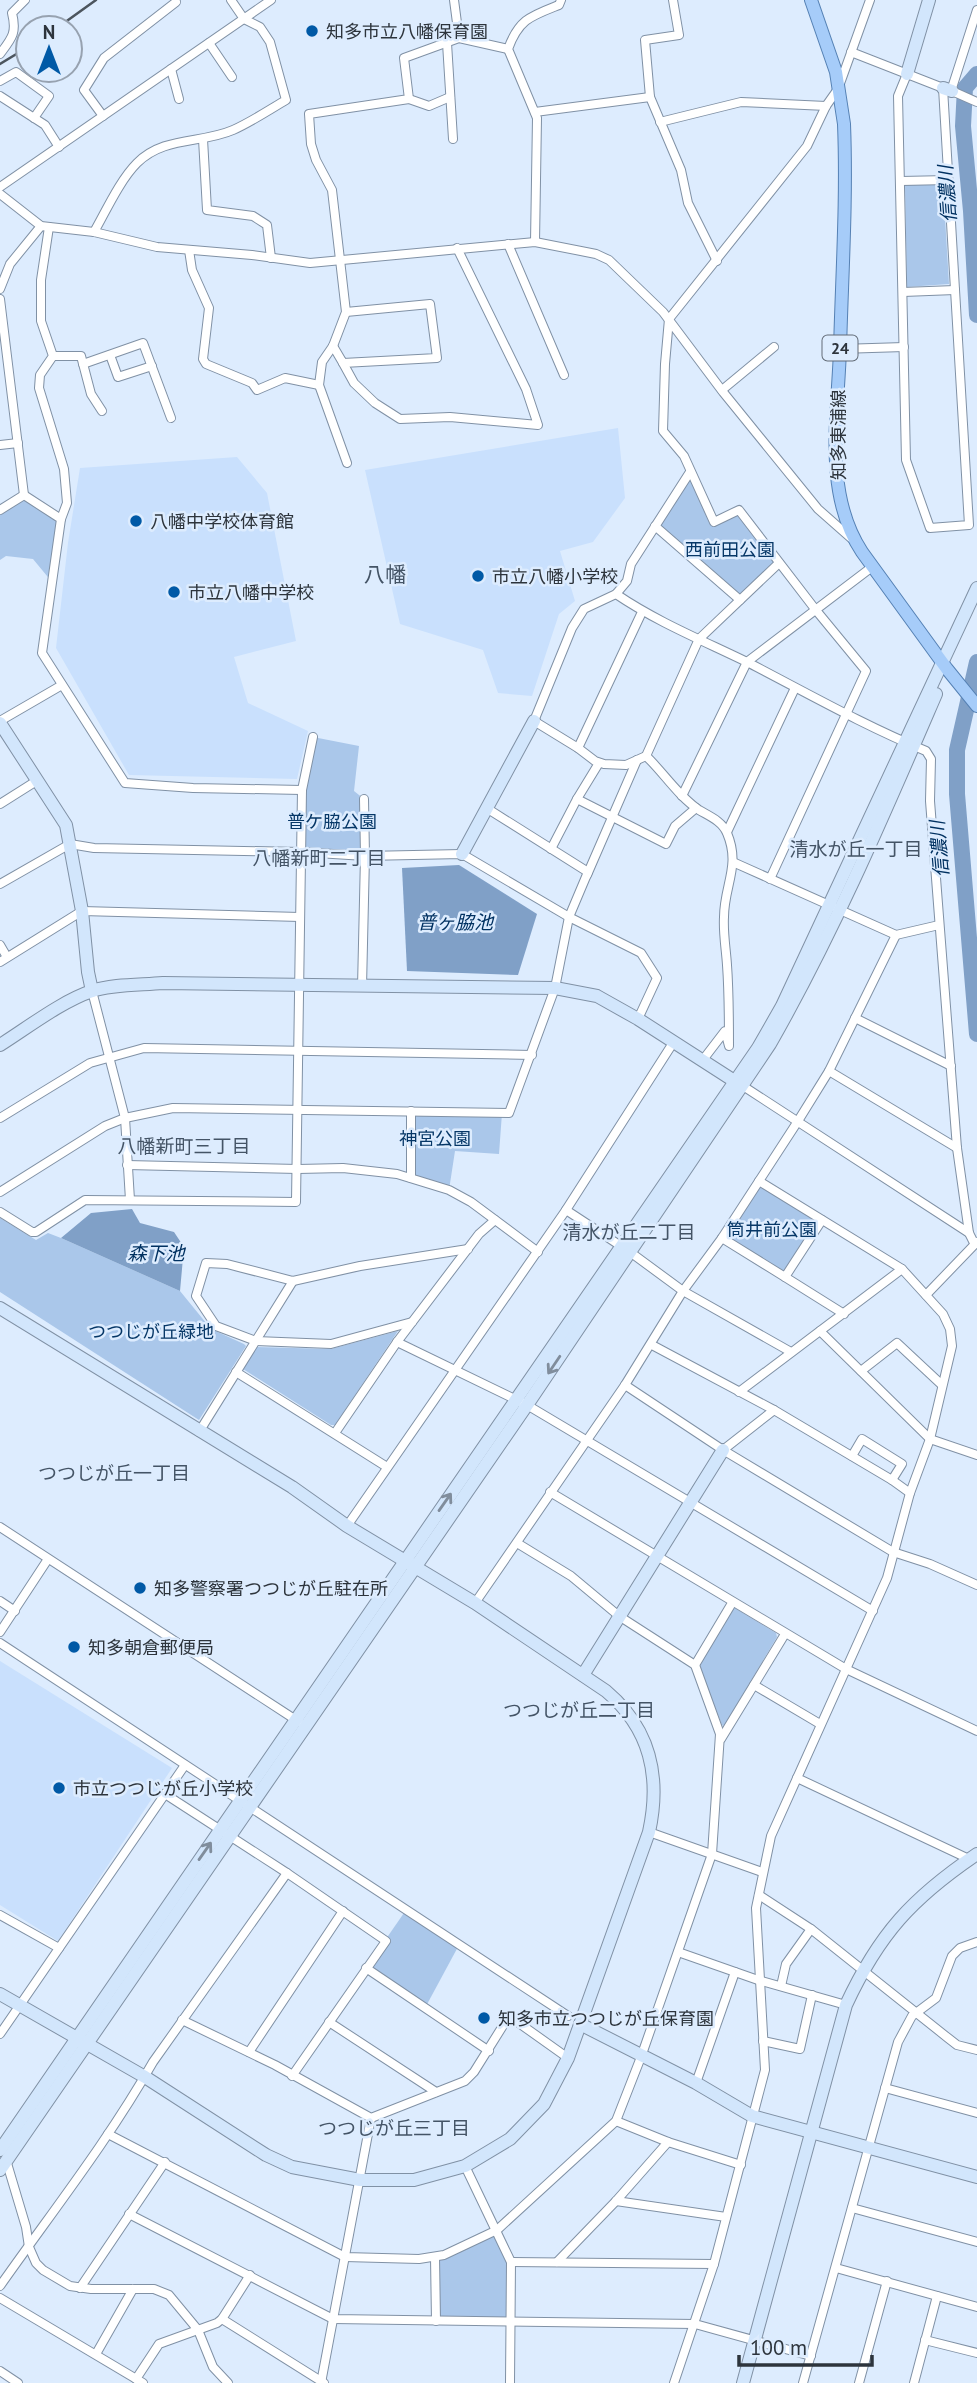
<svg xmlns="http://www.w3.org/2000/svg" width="977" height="2383" viewBox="0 0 977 2383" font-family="'PT Sans','Noto Sans JP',sans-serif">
<rect width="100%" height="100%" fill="#ddecfe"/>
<g fill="#c9e0fd">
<polygon points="618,428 625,498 593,542 560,551 575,601 559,614 532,696 498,693 483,650 400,624 365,470"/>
<polygon points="237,457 267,493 296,641 234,657 248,703 308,731 297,779 129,775 56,648 68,543 80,468"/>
<polygon points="0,1661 172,1768 58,1941 0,1905"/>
</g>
<g fill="#aac7ea">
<polygon points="943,184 949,284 907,287 905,185"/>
<polygon points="690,472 714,522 739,510 779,563 740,600 655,526"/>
<polygon points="24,495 61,519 52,582 33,559 6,556 0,560 0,510"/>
<polygon points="313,737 359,746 354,791 364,799 365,856 301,852 302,790"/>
<polygon points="411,1111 502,1113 499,1154 455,1151 449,1190 411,1178"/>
<polygon points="759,1181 822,1220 785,1277 722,1238"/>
<polygon points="0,1218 36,1240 48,1233 61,1238 180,1291 211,1329 244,1344 246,1346 199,1420 0,1292"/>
<polygon points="398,1331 335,1425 331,1425 243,1369 256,1347 331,1349"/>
<polygon points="735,1608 776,1633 777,1637 724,1726 722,1725 700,1669 701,1662 730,1610"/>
<polygon points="406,1910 459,1945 425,2008 366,1968"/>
<polygon points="497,2230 511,2262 511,2323 436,2321 435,2257"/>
</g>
<g fill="#80a0c7">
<polygon points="459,865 537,914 518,975 407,971 402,868"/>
<polygon points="132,1209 140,1223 174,1232 184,1247 180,1291 61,1238 91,1213"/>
</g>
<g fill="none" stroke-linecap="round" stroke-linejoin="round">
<g stroke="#80a0c7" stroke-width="16">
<polyline points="977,74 965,88 963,126 971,211 977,315"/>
<polyline points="977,662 957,750 957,794 977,1034"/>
</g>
<defs>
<g id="street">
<polyline points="454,0 459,38"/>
<polyline points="673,0 679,35 645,40 650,97 681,170 688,203 717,261"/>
<polyline points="209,43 232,77"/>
<polyline points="447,43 453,139"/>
<polyline points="851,52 943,88 969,525 930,528 906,460 898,96 907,74"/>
<path d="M0,54C12,38 17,33 12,13L25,0"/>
<polyline points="171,69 179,99"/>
<polyline points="0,81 16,72 49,96 34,118"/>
<polyline points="951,91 977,10"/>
<polyline points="952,91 977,102"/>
<polyline points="0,96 45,125 59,147"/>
<polyline points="409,99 429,106 450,97"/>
<polyline points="535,112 650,97"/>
<polyline points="103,116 84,90 104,58 176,2"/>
<polyline points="660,122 741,102 826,106"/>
<polyline points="203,139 207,210 253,216 267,225 271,258"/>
<polyline points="901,181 948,180"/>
<polyline points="0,187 271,0"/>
<polyline points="0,194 41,226 94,232 157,247 252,255 310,263 535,242 596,254 609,260 663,312 723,392 818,509 852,539"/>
<polyline points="49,227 41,280 41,321 53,356 40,375 39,388 64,469 67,503 61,519"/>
<path d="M94,232C106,211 120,180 137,163C164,136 201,144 233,130C251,122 269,110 286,100L270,42L260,27L244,19L231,0"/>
<path d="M535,242L537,118L508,49C519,19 531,16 559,5L561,0"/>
<polyline points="508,244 564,375"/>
<polyline points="189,250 192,270 209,308 203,359 206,364 252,383 257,390 285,378 319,385"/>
<polyline points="0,289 10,264 41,226"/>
<polyline points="903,292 955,290"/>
<polyline points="0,299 24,495"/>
<polyline points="333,346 343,363 437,358 430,304 346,312"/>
<polyline points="840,349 904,347"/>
<polyline points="110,355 118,377 152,366"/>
<polyline points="53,356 81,356 91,394 102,411"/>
<polyline points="343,363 354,383 375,403 400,419 450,417 538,425 526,389 457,248"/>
<polyline points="83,364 143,343 171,418"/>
<polyline points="722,390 774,347"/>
<polyline points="0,445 18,443"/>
<polyline points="347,463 319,385 322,362 333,346 346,312 332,190 316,160 311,144 309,114 409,99 404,58 459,38 508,49"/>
<polyline points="690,472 631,564 627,581 616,594 584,609 572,628 534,721 578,748 595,761 604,764 626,765 646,756 699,639 779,563"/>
<polyline points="24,495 61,519 42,653 125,783 193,788 302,790"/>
<polyline points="0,510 24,495"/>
<polyline points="655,526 740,600"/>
<path d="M616,594C657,622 704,641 749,663C807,693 865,726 926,751L931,759L930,801L957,1148L969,1233L974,1243"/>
<polyline points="0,721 62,685"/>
<polyline points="578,748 642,612"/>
<path d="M646,756C664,773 678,796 699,810C709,816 722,821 727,833C741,866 724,885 724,917C723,933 726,949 727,965C729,992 729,1019 729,1046L725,1031L702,1061"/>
<polyline points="599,763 577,799 666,844 675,826 696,808"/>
<polyline points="682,796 747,662 872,567"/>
<polyline points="0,804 38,780"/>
<polyline points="727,832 795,688"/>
<polyline points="551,849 577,799"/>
<polyline points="735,863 896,935 939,925"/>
<polyline points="587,875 637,760"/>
<polyline points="770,879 866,671 815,609 739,510 714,522 684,456 663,431 665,364 669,319 807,146 826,106 838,89 870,0"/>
<polyline points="0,884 70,844 94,848 301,852 365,856 462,854 569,917 641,953 657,978 638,1019"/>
<polyline points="0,945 7,957"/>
<polyline points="0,962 82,911 300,917"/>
<polyline points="362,987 365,856 364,799"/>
<polyline points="92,991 125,1118 130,1200"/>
<polyline points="855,1018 951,1066"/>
<polyline points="829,1071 957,1148"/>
<polyline points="743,1086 969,1233"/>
<polyline points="0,1118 90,1063 144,1048 532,1055"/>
<polyline points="127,1165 298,1169 343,1168 397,1174 449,1190 471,1202 538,1252"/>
<polyline points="411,1178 411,1111"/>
<polyline points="0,1192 105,1126 125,1118 173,1108 509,1113 555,988 569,917 588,872 488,809"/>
<polyline points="566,1210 630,1252 683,1291 791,1352"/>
<polyline points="0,1212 32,1232 36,1232 85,1200 296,1202 302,790 313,737"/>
<polyline points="722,1238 785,1277 822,1220"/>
<polyline points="785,1277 844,1314"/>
<polyline points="926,1295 977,1242"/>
<polyline points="412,1322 331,1344 256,1341 216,1326 196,1296 206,1263 227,1264 293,1281 360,1266 468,1249"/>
<polyline points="820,1331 930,1439 977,1455"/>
<polyline points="397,1342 527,1405 873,1611"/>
<polyline points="652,1345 774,1410 892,1480 910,1493"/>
<polyline points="861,1371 897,1343 942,1385"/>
<polyline points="236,1372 387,1467"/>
<polyline points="625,1385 723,1450 893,1552 930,1564 977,1585"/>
<polyline points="739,1392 902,1269"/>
<polyline points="199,1432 293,1281"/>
<polyline points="335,1433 397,1342 479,1234 495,1220"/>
<polyline points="723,1450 774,1410"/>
<polyline points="852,1456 862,1439 902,1464 892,1480"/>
<polyline points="550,1492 846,1669 977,1731"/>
<polyline points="347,1526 566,1210 673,1043"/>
<polyline points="0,1527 299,1722"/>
<polyline points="0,1601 15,1611"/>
<polyline points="475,1603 625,1385 683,1291 722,1238 798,1121 829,1071 896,935"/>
<polyline points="0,1632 48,1559"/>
<polyline points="0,1643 568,2016"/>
<polyline points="695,1665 732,1603"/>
<polyline points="754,1685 820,1724"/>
<polyline points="721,1739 785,1634"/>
<polyline points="797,1778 969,1859"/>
<polyline points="165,1794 287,1873 386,1941 292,2076"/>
<polyline points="649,1832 762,1872"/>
<polyline points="759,1895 811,1929 948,2038 957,2045 977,2050"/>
<polyline points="0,1915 59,1948"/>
<polyline points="678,1952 758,1980 846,2005"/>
<polyline points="366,1968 489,2051"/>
<polyline points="781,1986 786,1964 811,1929"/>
<polyline points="182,2020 275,2065 371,2118 465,2081 474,2072 509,2016 568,2058"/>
<polyline points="329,2022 436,2092"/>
<polyline points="0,2034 185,1765"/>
<polyline points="763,2041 800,2049 812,1995"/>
<polyline points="249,2052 343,1911"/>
<polyline points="696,2083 735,1972"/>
<polyline points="885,2088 977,2113"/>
<polyline points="616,2121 668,2142 741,2165"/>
<polyline points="108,2134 345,2257 419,2259 444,2255 497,2230 616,2121 641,2057 712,1854 720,1734 695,1665 619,1616 571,1576 517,1543"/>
<polyline points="6,2160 26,2227 29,2247 36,2263 43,2270 70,2286 91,2289 154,2289 169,2295 198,2330 213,2367 228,2383"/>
<polyline points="465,2166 511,2262 510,2383"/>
<polyline points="616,2201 726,2217"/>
<polyline points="852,2208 977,2242"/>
<polyline points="129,2214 333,2319 695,2324 811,2356"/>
<polyline points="435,2257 436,2321"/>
<polyline points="511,2262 714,2264"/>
<polyline points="557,2262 616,2201 668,2142"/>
<polyline points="836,2268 977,2307"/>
<path d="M0,2286C52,2212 108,2141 153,2062L287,1873"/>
<polyline points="80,2288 165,2162"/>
<polyline points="0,2298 143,2383"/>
<polyline points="222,2319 324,2383"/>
<polyline points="925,2340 977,2353"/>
<polyline points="96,2354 133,2289"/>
<polyline points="0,2371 18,2383"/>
<polyline points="136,2379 159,2344 217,2323 222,2319 250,2275"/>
<polyline points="321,2383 371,2118"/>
<polyline points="674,2383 714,2264 765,2070 756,1908 771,1836 887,1578 910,1493 930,1439 952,1346 950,1329 943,1314 902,1269 759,1181"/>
<polyline points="803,2383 898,2042 912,2016 936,1998 952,1956 960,1948 977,1942"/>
<polyline points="859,2383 887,2281"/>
<polyline points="914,2383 937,2296"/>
</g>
<g id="secondary">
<polyline points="907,74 929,0"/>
<polyline points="943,88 952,91"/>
<polyline points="0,723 66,825 82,911 88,972 92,991"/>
<polyline points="462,854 534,721"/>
<path d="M0,1045C27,1028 62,1001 92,991C113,984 141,985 163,983L555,988L597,996L638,1019L739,1084"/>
<path d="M0,1308L292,1487L347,1526L475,1603L606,1691C651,1729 661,1777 649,1832L568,2058L544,2104L510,2139L465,2166L414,2180H360L292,2167L266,2155L145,2077L0,1994"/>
<polyline points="583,1675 723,1450"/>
<polyline points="580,2024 696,2083 752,2116 977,2177"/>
<polyline points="0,2150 758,1048 782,1006 977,588"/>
<path d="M0,2170L527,1405L770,1044C834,932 885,812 936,694"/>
<path d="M743,2383L846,2005C879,1934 912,1898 977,1854"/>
</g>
<path id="primary" d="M811,0L836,72L844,124C847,199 842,274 840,349C838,415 823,493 862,552L947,669L977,706"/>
</defs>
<use href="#street" stroke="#8091a5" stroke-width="10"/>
<use href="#secondary" stroke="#8091a5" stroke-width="14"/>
<use href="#primary" stroke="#5581b4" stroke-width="14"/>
<use href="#street" stroke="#fff" stroke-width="8"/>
<use href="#secondary" stroke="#d2e6fc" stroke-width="12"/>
<use href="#primary" stroke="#a6ccf9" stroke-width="12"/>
<g stroke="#4c555e" stroke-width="2.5">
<polyline points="57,28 96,0"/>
<polyline points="0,64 28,47"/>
</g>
</g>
<defs><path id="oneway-shaft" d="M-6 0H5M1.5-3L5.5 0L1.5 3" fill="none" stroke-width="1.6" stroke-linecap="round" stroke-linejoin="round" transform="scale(1.75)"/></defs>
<g stroke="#808d9c">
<use href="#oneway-shaft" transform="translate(554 1365) rotate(124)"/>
<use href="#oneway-shaft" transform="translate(445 1502) rotate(-55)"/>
<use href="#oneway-shaft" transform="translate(205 1851) rotate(-55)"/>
</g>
<g fill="#0059a6" stroke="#ddecfe" stroke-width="2.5">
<circle cx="312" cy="31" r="7"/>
<circle cx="136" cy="521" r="7"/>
<circle cx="478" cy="576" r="7"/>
<circle cx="174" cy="592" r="7"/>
<circle cx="140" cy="1588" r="7"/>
<circle cx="74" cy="1647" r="7"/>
<circle cx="59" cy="1788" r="7"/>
<circle cx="484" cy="2018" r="7"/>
</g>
<g text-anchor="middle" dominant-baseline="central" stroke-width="5" stroke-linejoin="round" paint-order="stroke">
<rect fill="#ddecfe" stroke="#626b76" stroke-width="2" x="822.5" y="335.5" width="35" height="25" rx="5"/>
<g font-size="16" font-weight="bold" fill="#2d343c">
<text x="840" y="348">24</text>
</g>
<g font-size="18" fill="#2d343c" stroke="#ddecfe" text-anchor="start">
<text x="326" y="31">知多市立八幡保育園</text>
<text x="150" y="521">八幡中学校体育館</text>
<text x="492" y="576">市立八幡小学校</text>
<text x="188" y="592">市立八幡中学校</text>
<text x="154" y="1588">知多警察署つつじが丘駐在所</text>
<text x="88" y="1647">知多朝倉郵便局</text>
<text x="73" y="1788">市立つつじが丘小学校</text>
<text x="498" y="2018">知多市立つつじが丘保育園</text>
</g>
<g font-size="18" fill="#2d343c" stroke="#ddecfe">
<text transform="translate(838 435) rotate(-90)">知多東浦線</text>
</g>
<g font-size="18" fill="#063767" stroke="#ddecfe">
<text x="730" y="549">西前田公園</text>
<text x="332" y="821">普ケ脇公園</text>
<text x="435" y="1138">神宮公園</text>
<text x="772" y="1229">筒井前公園</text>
<text x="151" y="1331">つつじが丘緑地</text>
</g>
<g font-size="19" font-style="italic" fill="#003161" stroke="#ddecfe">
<text transform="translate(947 194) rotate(-94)">信濃川</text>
<text transform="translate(939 849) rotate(-95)">信濃川</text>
<text x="455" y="922">普ヶ脇池</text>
<text x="156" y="1253">森下池</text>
</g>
<g font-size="19" fill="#445466" stroke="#ddecfe">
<text x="856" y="849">清水が丘一丁目</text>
<text x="319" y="858">八幡新町二丁目</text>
<text x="184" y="1146">八幡新町三丁目</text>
<text x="629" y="1232">清水が丘二丁目</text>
<text x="114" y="1473">つつじが丘一丁目</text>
<text x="579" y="1710">つつじが丘二丁目</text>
<text x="394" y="2128">つつじが丘三丁目</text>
</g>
<g font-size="21" fill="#445466" stroke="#ddecfe">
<text x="385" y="574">八幡</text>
</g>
</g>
<g transform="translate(49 49)"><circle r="33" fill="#ddecfe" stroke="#97a2b0" stroke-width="2"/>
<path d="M0-5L12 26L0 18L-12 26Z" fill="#0059a6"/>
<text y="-10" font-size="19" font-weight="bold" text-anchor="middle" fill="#2d343c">N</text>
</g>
<path d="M739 2355v10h133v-10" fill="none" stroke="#2d343c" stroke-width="3.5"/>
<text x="750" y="2355" font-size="21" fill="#2d343c" stroke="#ddecfe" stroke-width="5" paint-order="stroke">100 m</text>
</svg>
